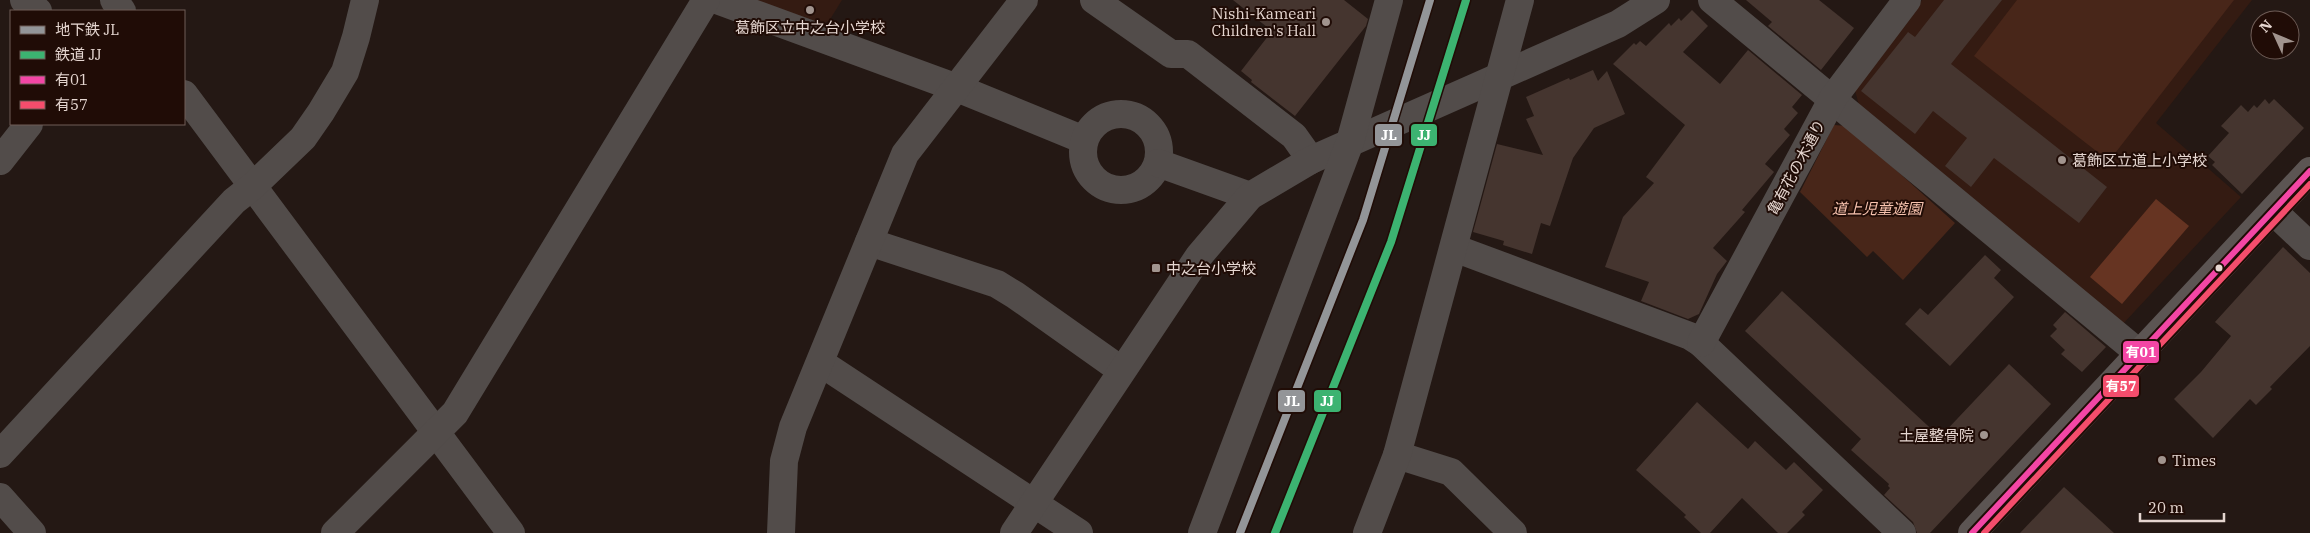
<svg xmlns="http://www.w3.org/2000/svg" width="2310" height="533" viewBox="0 0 2310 533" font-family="'IBM Plex Serif','Noto Sans JP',serif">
<rect width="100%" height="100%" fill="#241814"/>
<g fill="#341b12">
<polygon points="755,0 842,0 829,21 822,24"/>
<polygon points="1922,0 2252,0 2156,123 2241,197 2122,325 1859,105 1854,87"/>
</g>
<g fill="#482619">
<polygon points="2017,0 2234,0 2109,161 1974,56"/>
<polygon points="1834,125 1847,126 1955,223 1903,280 1873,251 1867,257 1800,192"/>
</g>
<polygon fill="#663422" points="2156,199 2189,226 2122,304 2090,277"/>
<g fill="#45352f">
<polygon points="1233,0 1344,0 1368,19 1366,26 1295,116 1251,82 1252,80 1241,71 1272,31"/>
<polygon points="1746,0 1819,0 1854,28 1821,70 1768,26 1772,22"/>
<polygon points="1944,0 2002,0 1951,64 2107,187 2079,223 1994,158 1971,187 1945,166 1967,138 1933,111 1915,134 1861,91 1908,32 1915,37"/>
<polygon points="1692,10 1708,26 1683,52 1720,84 1748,50 1802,95 1792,107 1798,113 1784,129 1790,135 1765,164 1774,172 1742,210 1745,212 1713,248 1727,261 1717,274 1699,314 1688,319 1641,301 1649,282 1605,267 1623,217 1654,183 1646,177 1685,125 1613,64 1634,43 1636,45 1640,41 1646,46 1669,23 1671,26 1679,18 1681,21"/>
<polygon points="1593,70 1598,81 1607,71 1625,114 1594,128 1573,158 1550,226 1541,223 1532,254 1503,245 1504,241 1473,232 1497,144 1543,155 1526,119 1534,116 1526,97 1569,78 1570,80"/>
<polygon points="2265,99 2269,104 2274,99 2304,128 2242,194 2212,165 2215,162 2208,156 2229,133 2221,126 2241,105 2248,112 2254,105 2257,108"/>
<polygon points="2283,247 2310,273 2310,346 2270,387 2272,389 2256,405 2250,399 2213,438 2174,399 2201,372 2231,336 2215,322"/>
<polygon points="1985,255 2001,270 1994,278 2014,297 1950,366 1905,324 1920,308 1928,315"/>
<polygon points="1782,291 1940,437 2009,364 2051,404 1930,533 1917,533 1913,522 1884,495 1890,488 1888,486 1889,484 1851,450 1861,439 1745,331"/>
<polygon points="2065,312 2106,347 2082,372 2061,354 2065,350 2050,336 2057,329 2053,325"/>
<polygon points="1697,402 1748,449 1755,441 1786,470 1794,462 1823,490 1802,512 1805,515 1787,533 1778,533 1742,498 1710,533 1701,533 1684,517 1686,515 1636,470"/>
<polygon points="2064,487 2114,533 2020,533"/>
</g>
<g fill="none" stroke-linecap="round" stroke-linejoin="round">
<g stroke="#524c4a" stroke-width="28">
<polyline points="24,0 38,11"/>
<polyline points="114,0 122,11"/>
<polyline points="717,0 957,88 1084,140"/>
<polyline points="1094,0 1171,54 1188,54 1294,136 1311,160"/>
<polyline points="1712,0 2140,354"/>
<polyline points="184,94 511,533"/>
<circle cx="1121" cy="152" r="38"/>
<polyline points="0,161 29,124"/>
<polyline points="1158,163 1250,196"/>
<polyline points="2273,211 2310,246"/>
<polyline points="869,242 997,284 1015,295 1121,370"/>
<polyline points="1454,248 1690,336 1701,343 1902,533"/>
<polyline points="1701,343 1833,98 1907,0"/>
<polyline points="821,363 1079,533"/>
<polyline points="0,454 234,201 253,186 303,138 321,112 345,72 356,37 365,0"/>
<polyline points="1397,455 1451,472 1513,533"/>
<polyline points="0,497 32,533"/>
<polyline points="335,533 455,413 706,0"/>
<polyline points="781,533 784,461 793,427 905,154 1024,0"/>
<polyline points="1014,533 1199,256 1250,196 1311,160 1618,24 1656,0"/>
<polyline points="1202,533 1350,142 1389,0"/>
<polyline points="1367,533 1397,455 1520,0"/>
</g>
<polyline stroke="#5c5553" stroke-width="28" points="1972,533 2310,171"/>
<defs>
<polyline id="bus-1" points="1972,533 2310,171"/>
<polyline id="bus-2" points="1984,533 2310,184"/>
</defs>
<use href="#bus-1" stroke="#200c06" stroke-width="10"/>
<use href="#bus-2" stroke="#200c06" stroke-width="10"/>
<use href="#bus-1" stroke="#f346a5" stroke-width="6"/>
<use href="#bus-2" stroke="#f44d6c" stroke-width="6"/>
<defs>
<polyline id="rail-1" points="1275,533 1391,242 1466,0"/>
</defs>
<use href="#rail-1" stroke="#200c06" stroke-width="11"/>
<use href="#rail-1" stroke="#3cb371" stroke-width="8"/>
<defs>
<polyline id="metro-1" points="1240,533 1363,220 1430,0"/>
</defs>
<use href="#metro-1" stroke="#200c06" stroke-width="11"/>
<use href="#metro-1" stroke="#939598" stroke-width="8"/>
</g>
<g fill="#a1948e" stroke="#200c06" stroke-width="2">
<circle cx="810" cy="10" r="5"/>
<circle cx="1326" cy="22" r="5"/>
<circle cx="2062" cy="160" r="5"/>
<rect x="1151" y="263" width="10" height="10" rx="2.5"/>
<circle cx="1984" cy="435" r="5"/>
<circle cx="2162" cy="460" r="5"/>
</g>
<circle fill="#e5d6d0" stroke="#200c06" stroke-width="2" cx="2219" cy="268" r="4.5"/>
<g text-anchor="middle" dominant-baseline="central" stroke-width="4" stroke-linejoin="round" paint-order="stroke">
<g font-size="15" fill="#e5d6d0" stroke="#200c06" text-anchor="start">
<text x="1316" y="13" text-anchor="end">Nishi-Kameari<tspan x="1316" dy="17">Children's Hall</tspan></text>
<text x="810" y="27" text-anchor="middle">葛飾区立中之台小学校</text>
<text x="2072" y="160">葛飾区立道上小学校</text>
<text x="1166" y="268">中之台小学校</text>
<text x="1974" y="435" text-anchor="end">土屋整骨院</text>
<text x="2172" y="460">Times</text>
</g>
<g font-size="15" fill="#e5d6d0" stroke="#200c06">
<text transform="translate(1796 167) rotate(-62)">亀有花の木通り</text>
</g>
<g font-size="15" font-style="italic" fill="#f8c3af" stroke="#200c06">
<text x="1877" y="208">道上児童遊園</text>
</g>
</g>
<g stroke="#200c06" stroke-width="2">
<rect x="1410" y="123" width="28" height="24" rx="5" fill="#3cb371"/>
<rect x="1374" y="123" width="29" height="24" rx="5" fill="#939598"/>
<rect x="2122" y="340" width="38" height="24" rx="5" fill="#f346a5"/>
<rect x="2102" y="374" width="38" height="24" rx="5" fill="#f44d6c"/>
<rect x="1277" y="389" width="29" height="24" rx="5" fill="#939598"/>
<rect x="1313" y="389" width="29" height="24" rx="5" fill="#3cb371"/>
</g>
<g font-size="14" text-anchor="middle" font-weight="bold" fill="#fff">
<text x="1424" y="140">JJ</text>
<text x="1389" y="140">JL</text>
<text x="2141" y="357">有01</text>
<text x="2121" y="391">有57</text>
<text x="1292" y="406">JL</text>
<text x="1327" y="406">JJ</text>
</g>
<rect x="10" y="10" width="175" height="115" fill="#200c06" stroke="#6f5d57"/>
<rect x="20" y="26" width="25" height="8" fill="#939598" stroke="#6f5d57"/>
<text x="55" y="35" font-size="15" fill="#e5d6d0">地下鉄 JL</text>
<rect x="20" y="51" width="25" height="8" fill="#3cb371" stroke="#6f5d57"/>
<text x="55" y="60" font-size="15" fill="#e5d6d0">鉄道 JJ</text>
<rect x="20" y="76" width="25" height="8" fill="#f346a5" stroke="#6f5d57"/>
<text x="55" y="85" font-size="15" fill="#e5d6d0">有01</text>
<rect x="20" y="101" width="25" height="8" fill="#f44d6c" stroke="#6f5d57"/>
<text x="55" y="110" font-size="15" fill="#e5d6d0">有57</text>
<g transform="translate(2275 35) rotate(314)"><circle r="24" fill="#200c06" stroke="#6f5d57"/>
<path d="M0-4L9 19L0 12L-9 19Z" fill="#a1948e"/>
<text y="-8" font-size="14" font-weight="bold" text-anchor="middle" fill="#e5d6d0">N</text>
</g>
<path d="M2140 513v8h84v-8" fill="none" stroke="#e5d6d0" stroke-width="2.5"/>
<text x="2148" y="513" font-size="15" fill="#e5d6d0" stroke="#200c06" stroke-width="4" paint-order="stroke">20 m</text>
</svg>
